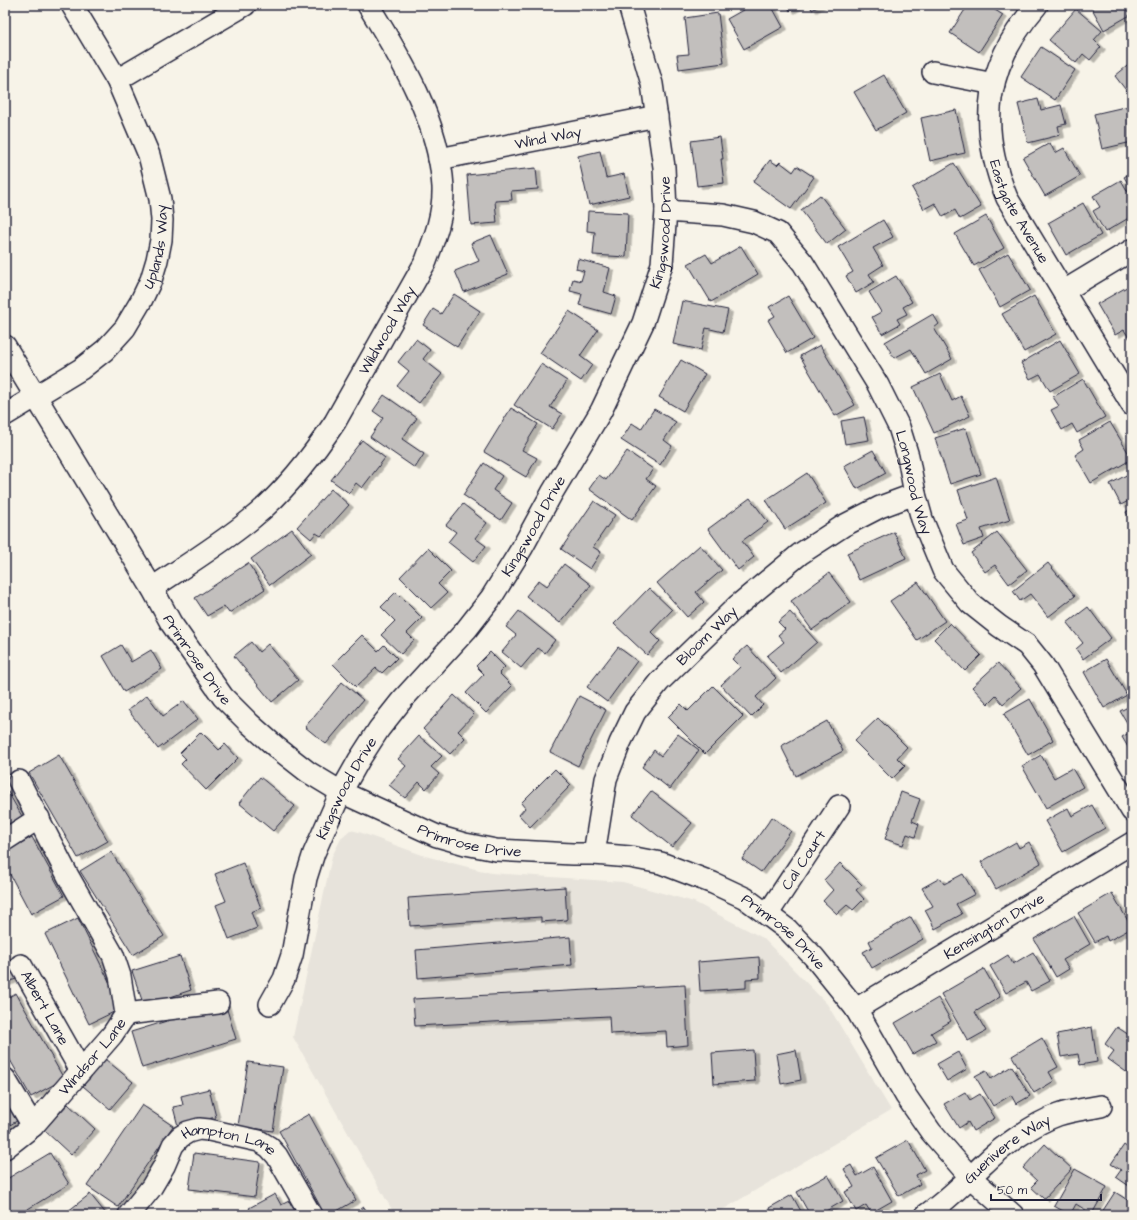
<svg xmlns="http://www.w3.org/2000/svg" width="1137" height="1220" viewBox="0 0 1137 1220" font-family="'Architects Daughter',sans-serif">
<defs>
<filter id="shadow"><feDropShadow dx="4.5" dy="2.5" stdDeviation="0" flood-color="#0004"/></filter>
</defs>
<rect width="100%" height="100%" fill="#f7f3e8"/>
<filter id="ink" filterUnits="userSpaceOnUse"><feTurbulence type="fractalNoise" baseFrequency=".025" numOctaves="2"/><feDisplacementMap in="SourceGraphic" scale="8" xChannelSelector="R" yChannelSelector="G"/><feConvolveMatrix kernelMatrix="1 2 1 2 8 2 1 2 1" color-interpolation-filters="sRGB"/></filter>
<g filter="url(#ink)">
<polygon fill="#e7e3db" points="350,830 359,832 425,856 491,873 623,882 694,902 763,938 827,1004 891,1110 714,1215 395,1215 293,1037 332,856 342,837"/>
<g fill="#c2bfbd" stroke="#22223b" filter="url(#shadow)">
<polygon points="749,5 771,5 783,27 744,49 727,19 750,6"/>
<polygon points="787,5 800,5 790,11"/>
<polygon points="810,5 821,5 812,10"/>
<polygon points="968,5 987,5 1003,15 979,52 950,33"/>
<polygon points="1090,5 1132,5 1132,14 1104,30"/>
<polygon points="1076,9 1102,31 1094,40 1101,47 1090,60 1083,54 1076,63 1049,40"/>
<polygon points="718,13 724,63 679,69 677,55 689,54 685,18"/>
<polygon points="1041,47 1075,70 1055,100 1021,77"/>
<polygon points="1132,62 1132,98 1115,76"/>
<polygon points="884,75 906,113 876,130 854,92"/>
<polygon points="1038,99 1041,110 1061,105 1066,124 1058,126 1060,135 1028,143 1018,104"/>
<polygon points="1129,106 1132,117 1132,142 1102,149 1094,114"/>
<polygon points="956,110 965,153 930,161 921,118"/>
<polygon points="720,137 723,159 721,159 724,183 697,186 691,141"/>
<polygon points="1050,143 1055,153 1064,148 1080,176 1045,196 1023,158"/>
<polygon points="600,151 606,178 624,174 629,196 589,205 578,156"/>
<polygon points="770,160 777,165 780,162 793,172 797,166 814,177 791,209 753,182"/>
<polygon points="954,163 981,207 960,219 955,210 943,217 935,203 924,209 912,188"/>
<polygon points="536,168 538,189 511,191 512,200 495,201 497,223 471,225 467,175"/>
<polygon points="1132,172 1132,190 1124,177"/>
<polygon points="1121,180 1132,199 1132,216 1105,232 1093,211 1100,207 1093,196"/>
<polygon points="820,195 846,229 827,244 801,210"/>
<polygon points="1083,203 1101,235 1066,255 1048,223"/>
<polygon points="588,211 628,213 626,257 593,255 595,232 587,231"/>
<polygon points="986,216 1004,248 974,266 955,234"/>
<polygon points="883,220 893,237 873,248 883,265 869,274 874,282 856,293 846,276 853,272 838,247"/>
<polygon points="491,235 508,274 464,292 455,271 479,261 471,243"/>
<polygon points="741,246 758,274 711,302 688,264 706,254 712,263"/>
<polygon points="1008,253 1030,290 1000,307 979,270"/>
<polygon points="578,259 610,268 604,292 616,296 611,314 579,305 582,294 570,291 573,279 581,281 584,271 576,269"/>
<polygon points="896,276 912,302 903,307 907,314 897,319 900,324 882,334 872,317 881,312 869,292"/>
<polygon points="1132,284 1132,338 1130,339 1124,330 1115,335 1097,304"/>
<polygon points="454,294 480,311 457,347 423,325 433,309 441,314"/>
<polygon points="788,296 813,338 787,353 768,320 775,316 769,307"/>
<polygon points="1034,296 1056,334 1024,352 1002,314"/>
<polygon points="682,301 728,310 723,332 706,328 701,350 673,344"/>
<polygon points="569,311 598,330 580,356 592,365 581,381 540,353"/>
<polygon points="933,314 939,324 934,328 952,359 926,374 911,349 894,358 885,342"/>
<polygon points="416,339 430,350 423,359 442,374 419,403 397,386 409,371 398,362"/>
<polygon points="1060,340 1080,374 1050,391 1040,374 1030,379 1021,363"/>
<polygon points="820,345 855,405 835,416 800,356"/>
<polygon points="681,360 705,374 683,411 659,397"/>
<polygon points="541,364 567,381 550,407 562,414 552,429 514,405"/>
<polygon points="940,374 952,401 961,396 970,416 934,433 913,387"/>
<polygon points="1083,379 1105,417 1077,433 1072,424 1062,430 1051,410 1059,406 1053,397"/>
<polygon points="384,395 417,418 402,439 424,454 415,468 370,437 383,418 373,411"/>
<polygon points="511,408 538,424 522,450 537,458 526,477 484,452"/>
<polygon points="654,409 676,422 664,440 672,446 660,465 621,440 632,423 641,429"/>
<polygon points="864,417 869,440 845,444 841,421"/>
<polygon points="1110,422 1132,459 1091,483 1075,455 1084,449 1079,440"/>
<polygon points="966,428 981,474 950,484 935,438"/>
<polygon points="362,440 385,458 362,488 356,483 349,493 331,480"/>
<polygon points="873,450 886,473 857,489 844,466"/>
<polygon points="627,451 653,469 646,479 656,486 632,520 589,489 599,475 606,480"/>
<polygon points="484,463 502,476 493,490 512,503 501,520 463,495"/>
<polygon points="1132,472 1132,504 1130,500 1121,505 1110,484"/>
<polygon points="807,473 826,503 785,529 766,500"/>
<polygon points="996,477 1010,520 981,529 984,538 964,545 956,524 968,520 958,490"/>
<polygon points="331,489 349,505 321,536 316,533 311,539 297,527"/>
<polygon points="750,498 768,522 742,541 754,557 738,570 708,529"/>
<polygon points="594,501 615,515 593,547 601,552 590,569 561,549"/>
<polygon points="463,504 487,523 475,538 486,546 473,562 448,542 456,532 446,525"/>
<polygon points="1132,508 1132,520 1131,521 1126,512"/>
<polygon points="292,529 311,554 270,585 251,559"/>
<polygon points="894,532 906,558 859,580 847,553"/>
<polygon points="997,532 1027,570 1009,584 995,565 985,572 971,553"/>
<polygon points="700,545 722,570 696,592 704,602 687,617 657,583"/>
<polygon points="428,548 451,571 438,584 447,593 431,608 400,577"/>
<polygon points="248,563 265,589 229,613 224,606 207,616 195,598"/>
<polygon points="1048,563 1075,596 1048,617 1030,594 1020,601 1013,591"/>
<polygon points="564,564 591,585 560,623 526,596 539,580 547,586"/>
<polygon points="829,573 851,602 812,630 791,601"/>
<polygon points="918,582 945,621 917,640 890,601"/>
<polygon points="649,588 672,610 651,632 660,641 647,655 614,624"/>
<polygon points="396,592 422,618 407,633 414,640 401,654 381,635 395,621 381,607"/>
<polygon points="1088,607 1111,638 1083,659 1076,649 1083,643 1067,623"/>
<polygon points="519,611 555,640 545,653 538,648 521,668 502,652 516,635 506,627"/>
<polygon points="790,612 817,642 781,673 767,656 784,642 778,635 785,629 778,622"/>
<polygon points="950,623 981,655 965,671 934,639"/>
<polygon points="362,635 378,651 384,645 397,658 382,673 376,668 356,687 333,664"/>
<polygon points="251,642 259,652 268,644 298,680 272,702 234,656"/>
<polygon points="121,645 131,662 151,650 162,669 124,692 103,656"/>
<polygon points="747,646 776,678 756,697 763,705 751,717 721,685 740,667 732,659"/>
<polygon points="618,647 637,661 607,702 587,687"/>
<polygon points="490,652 505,667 499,673 512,686 486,713 466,693 484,674 476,666"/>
<polygon points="1106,659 1127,695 1104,708 1084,672"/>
<polygon points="998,663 1021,688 1003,704 996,696 988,704 972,687"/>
<polygon points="342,682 363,700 326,744 305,727"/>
<polygon points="713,686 743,716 705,754 668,717 681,704 688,711"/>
<polygon points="147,695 163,716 184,701 198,719 158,749 128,710"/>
<polygon points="454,695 474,714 458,731 465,738 450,754 423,729"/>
<polygon points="579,696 606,710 578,766 550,752"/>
<polygon points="1030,699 1053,740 1028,755 1004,714"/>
<polygon points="1132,705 1132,754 1122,737 1132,731 1120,711"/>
<polygon points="878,718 907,747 897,758 905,766 892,779 854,741"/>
<polygon points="827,721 843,751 796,776 781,746"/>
<polygon points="201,732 219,750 225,744 238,758 206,790 181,764 186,759 180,753"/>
<polygon points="678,734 699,750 670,789 642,767 654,750 661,756"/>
<polygon points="419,736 442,756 431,767 439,774 426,789 419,782 405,798 389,785 406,766 398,759"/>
<polygon points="59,755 108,841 78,858 29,773"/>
<polygon points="1041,755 1054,778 1072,768 1083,787 1046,808 1022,766"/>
<polygon points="555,769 571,785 530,827 519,815 525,808 521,803"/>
<polygon points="260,777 295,806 273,831 239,803"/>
<polygon points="5,787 23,818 5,829"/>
<polygon points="651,791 692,823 672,847 632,815"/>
<polygon points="901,792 920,799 912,821 919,824 915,837 907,834 903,845 885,839"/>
<polygon points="1092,805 1105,828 1063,852 1045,821 1068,808 1072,816"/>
<polygon points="772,817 791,831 761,872 742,859"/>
<polygon points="32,837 64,896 31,914 5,865 5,852"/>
<polygon points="1016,842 1019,848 1029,842 1041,863 996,889 981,862"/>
<polygon points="111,852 164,936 133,955 80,871"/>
<polygon points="243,863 261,908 251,912 257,928 229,939 216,905 226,901 215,874"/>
<polygon points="840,863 862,885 856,890 864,899 853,910 847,905 837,914 823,901 833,890 824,880"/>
<polygon points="963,874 975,894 956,904 962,914 935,929 925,910 933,906 922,888 940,878 944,884"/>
<polygon points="1132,885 1132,897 1127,888"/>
<polygon points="565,887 567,920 541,922 541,917 410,926 408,898"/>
<polygon points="1112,893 1132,928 1108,941 1106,936 1095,942 1078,913"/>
<polygon points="1074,916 1090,944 1063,960 1069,969 1056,977 1034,939"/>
<polygon points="911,917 923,939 872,968 863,952 872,947 869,941"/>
<polygon points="78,918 122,1008 89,1024 45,934"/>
<polygon points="570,937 572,965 418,978 416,950"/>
<polygon points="5,950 16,979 5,983"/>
<polygon points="1033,952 1050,981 1031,991 1026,982 1006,993 990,966 1008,955 1013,964"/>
<polygon points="180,956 191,990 144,1006 132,971"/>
<polygon points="759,957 760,978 746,979 746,988 700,991 698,962"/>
<polygon points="984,969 1000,997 975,1012 986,1031 968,1041 941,994"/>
<polygon points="685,985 688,1045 667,1047 666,1031 610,1034 609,1016 415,1026 413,999"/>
<polygon points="16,993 64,1079 31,1097 5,1051 5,999"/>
<polygon points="938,998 951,1021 931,1033 936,1041 913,1054 895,1023"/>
<polygon points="225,1003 236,1039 142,1068 131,1032"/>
<polygon points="1092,1027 1097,1062 1080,1065 1078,1054 1061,1057 1057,1034"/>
<polygon points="1117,1027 1132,1037 1132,1069 1129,1074 1108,1059 1114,1051 1105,1044"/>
<polygon points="1042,1038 1058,1067 1049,1072 1054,1081 1034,1093 1012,1056"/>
<polygon points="753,1050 755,1081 714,1084 712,1053"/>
<polygon points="796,1050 801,1080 781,1084 776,1054"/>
<polygon points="958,1052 967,1069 947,1081 937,1064"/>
<polygon points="105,1059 133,1082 110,1109 83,1086"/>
<polygon points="248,1062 283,1067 273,1131 238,1126"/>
<polygon points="1012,1066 1030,1096 1016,1104 1011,1095 993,1106 975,1076 986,1070 991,1079"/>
<polygon points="209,1089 216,1117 178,1126 173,1107 183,1105 181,1096"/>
<polygon points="965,1092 970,1100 980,1094 995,1118 973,1131 968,1122 959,1128 944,1104"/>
<polygon points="5,1095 20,1119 5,1128"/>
<polygon points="68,1104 95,1129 71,1155 44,1130"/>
<polygon points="142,1105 173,1126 118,1207 87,1186"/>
<polygon points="309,1114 356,1200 330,1215 325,1215 279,1131"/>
<polygon points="908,1140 925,1170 916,1175 920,1184 899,1196 876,1158"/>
<polygon points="1045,1144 1072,1169 1044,1199 1031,1187 1037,1181 1023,1168"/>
<polygon points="1124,1145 1132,1151 1132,1188 1116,1177 1121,1170 1111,1164"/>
<polygon points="50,1153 69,1184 18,1215 5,1215 5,1180"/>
<polygon points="194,1153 260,1162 255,1197 189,1189"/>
<polygon points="851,1165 857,1176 873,1167 892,1201 871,1213 866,1205 856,1211 845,1192 854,1187 844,1169"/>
<polygon points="1075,1169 1107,1187 1092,1214 1076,1204 1070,1215 1054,1206"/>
<polygon points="828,1175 843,1201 826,1211 828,1215 810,1215 797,1192"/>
<polygon points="1115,1192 1132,1203 1132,1215 1100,1215"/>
<polygon points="90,1194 107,1215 63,1215"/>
<polygon points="275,1194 281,1205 289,1201 297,1215 253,1215 249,1208"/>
<polygon points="792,1195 803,1215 770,1215 772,1214 769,1208"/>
<polygon points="364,1207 369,1215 352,1215"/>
</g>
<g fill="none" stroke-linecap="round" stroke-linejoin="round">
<defs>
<g id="minor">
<path id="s1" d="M1037,5C985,65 977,125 1007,198L1132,405"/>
<polyline points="933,72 994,84"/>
<polyline points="117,80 245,5"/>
<path id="s2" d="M439,159L657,116"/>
<path id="s3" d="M666,211L723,215L754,222L778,233L803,263L878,385L899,427L908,456L915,494L922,519L943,570L970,603L999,626L1027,645L1043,665L1132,811"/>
<polyline points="1064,291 1132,250"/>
<path id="s4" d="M5,346L152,588L171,623L223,697L249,723L276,747L308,772L341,792L437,836L465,844L496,850L572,854H594L630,857L661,863L713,883L745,898L788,930L814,957L856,1009L906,1096L931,1132L971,1178L1013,1215"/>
<path id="s5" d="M5,415L81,369L105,350L125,328L141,301L151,280L157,260L161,240L162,220L160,199L149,155L117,80L72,5"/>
<path id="s6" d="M152,588C185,566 219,545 250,520C284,493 311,458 335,422L426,261C435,237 444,213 443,187C439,121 402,60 368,5"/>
<polyline points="5,840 39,818"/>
<path id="s7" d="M594,854L606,779L620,743L635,712L659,682L737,606L800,554L843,526L880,507L915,494"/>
<path id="s8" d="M767,915L839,806"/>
<path id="s9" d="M21,965L81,1071"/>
<path id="s10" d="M270,1004L284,979L292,955L306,878L314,853L341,792L359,760L379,729L402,700L466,630L491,598L522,548L552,493L601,411L643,323L662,264L666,211L664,167L652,84L629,5"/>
<path id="s11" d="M856,1009L1132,843"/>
<polyline points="126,1014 218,1003"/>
<polyline points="5,1079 33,1126"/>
<path id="s12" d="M5,1148L33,1126L112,1035L126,1014L120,976L113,955L68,876L19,781"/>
<path id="s13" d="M129,1215L151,1188L164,1166L173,1145L180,1137L188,1132L199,1129L209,1130L259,1141L269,1147L277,1156L311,1215"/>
<path id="s14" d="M926,1215C948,1200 965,1182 984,1164C1001,1147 1035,1123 1058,1115C1072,1110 1087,1109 1101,1106"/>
</g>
</defs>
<use href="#minor" stroke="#22223b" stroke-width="24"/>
<use href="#minor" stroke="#f7f3e8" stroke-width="21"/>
</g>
</g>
<g text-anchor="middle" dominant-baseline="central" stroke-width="4" stroke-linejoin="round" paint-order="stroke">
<g font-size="15" fill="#22223b" stroke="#f7f3e8">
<text stroke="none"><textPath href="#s2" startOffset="111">Wind Way</textPath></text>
<text stroke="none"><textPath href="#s1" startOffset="225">Eastgate Avenue</textPath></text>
<text stroke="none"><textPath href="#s10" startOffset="879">Kingswood Drive</textPath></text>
<text stroke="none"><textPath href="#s5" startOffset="238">Uplands Way</textPath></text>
<text stroke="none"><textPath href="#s6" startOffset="355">Wildwood Way</textPath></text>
<text stroke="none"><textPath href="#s3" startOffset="402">Longwood Way</textPath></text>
<text stroke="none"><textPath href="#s10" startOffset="555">Kingswood Drive</textPath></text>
<text stroke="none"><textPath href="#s7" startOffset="254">Bloom Way</textPath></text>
<text stroke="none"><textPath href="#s4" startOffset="368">Primrose Drive</textPath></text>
<text stroke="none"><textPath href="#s10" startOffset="231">Kingswood Drive</textPath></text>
<text stroke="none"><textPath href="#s4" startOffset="704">Primrose Drive</textPath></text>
<text stroke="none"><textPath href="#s8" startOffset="66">Cal Court</textPath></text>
<text stroke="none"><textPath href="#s11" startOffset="161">Kensington Drive</textPath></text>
<text stroke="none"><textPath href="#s4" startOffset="1040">Primrose Drive</textPath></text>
<text stroke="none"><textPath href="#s9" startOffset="49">Albert Lane</textPath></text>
<text stroke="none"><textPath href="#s12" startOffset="127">Windsor Lane</textPath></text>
<text stroke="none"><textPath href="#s13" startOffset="146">Hampton Lane</textPath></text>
<text stroke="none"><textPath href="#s14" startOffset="105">Guenivere Way</textPath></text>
</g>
</g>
<rect width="1137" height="1220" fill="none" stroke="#f7f3e8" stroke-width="20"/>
<rect x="10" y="10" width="1117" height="1200" fill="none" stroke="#22223b" stroke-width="1.5" filter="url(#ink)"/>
<path d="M991 1194v6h110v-6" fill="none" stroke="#22223b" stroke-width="2"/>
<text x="997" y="1194" font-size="12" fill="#22223b" stroke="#f7f3e8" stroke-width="3" paint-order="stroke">50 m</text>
</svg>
